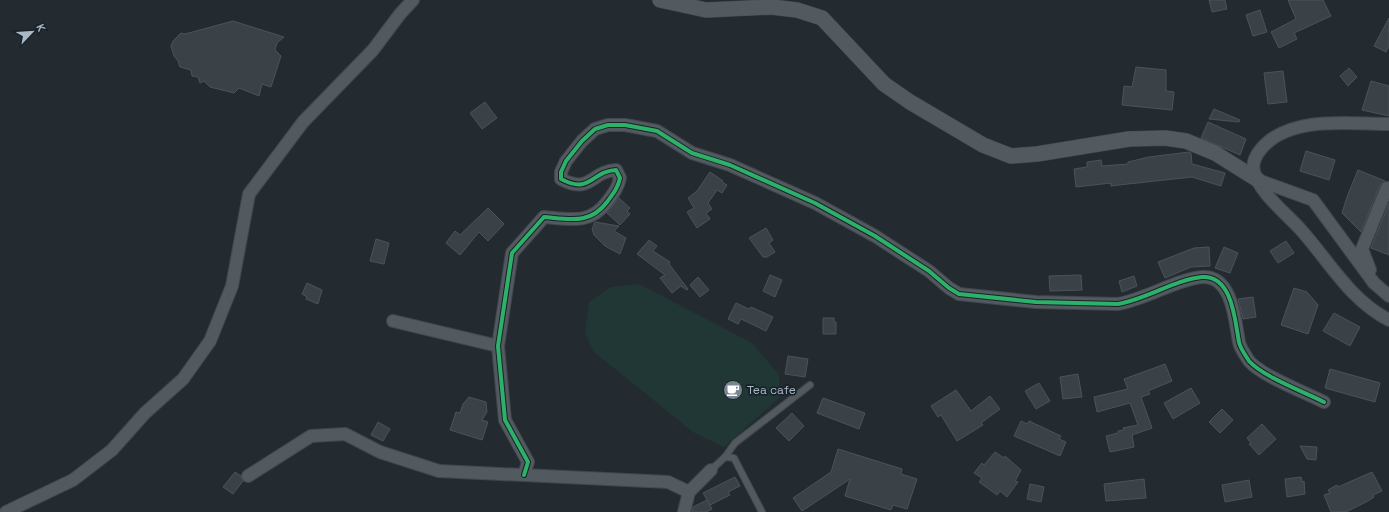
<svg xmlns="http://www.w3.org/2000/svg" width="1389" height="512" viewBox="0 0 1389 512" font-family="'Space Grotesk',sans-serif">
<rect width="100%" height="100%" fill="#242b30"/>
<polygon fill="#213736" points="639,284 752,343 779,375 779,398 724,447 693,432 593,351 585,332 589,302 611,287"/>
<g fill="#3b4247" stroke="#4b5259">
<polygon points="1209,0 1225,0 1227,9 1212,12"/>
<polygon points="1288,0 1323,0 1331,16 1294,33 1297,39 1279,48 1271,32 1296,19"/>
<polygon points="1260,10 1267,32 1253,36 1246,15"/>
<polygon points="1389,18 1389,46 1386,52 1374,46"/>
<polygon points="233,21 284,37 277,43 275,50 281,56 271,87 262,84 259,96 239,88 234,93 210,87 204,81 200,83 198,77 192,76 191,70 180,67 178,61 174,56 171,46 173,41 181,33 185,34"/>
<polygon points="1136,67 1166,70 1166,91 1174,92 1172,110 1122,105 1124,86 1132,87"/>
<polygon points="1349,68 1357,77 1348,86 1340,76"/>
<polygon points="1283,71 1287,102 1268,104 1264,73"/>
<polygon points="1371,81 1389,86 1389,116 1362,110"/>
<polygon points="485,102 497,118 482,129 470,113"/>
<polygon points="1214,109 1240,120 1239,122 1209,119"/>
<polygon points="1208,122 1246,139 1240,155 1201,138"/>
<polygon points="1306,151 1335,160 1329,180 1300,171"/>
<polygon points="1189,152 1191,153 1192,164 1225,173 1221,186 1192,177 1119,185 1111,186 1111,183 1076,187 1074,169 1087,167 1087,162 1101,160 1102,166 1128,164 1128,162 1149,157"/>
<polygon points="1358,170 1385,181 1380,185 1361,232 1342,213 1347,197"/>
<polygon points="710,172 723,181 722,182 727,185 722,193 717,190 708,203 712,209 706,213 710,219 697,228 687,212 694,208 688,198 697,191"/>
<polygon points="619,198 630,208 627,211 630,214 620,225 607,213"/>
<polygon points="1389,203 1389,255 1371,248"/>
<polygon points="488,208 504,224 488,241 479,232 460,255 446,243 455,231 460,235"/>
<polygon points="595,222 619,226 614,231 626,238 620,254 605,246 594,235 592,229"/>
<polygon points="766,228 773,240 769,243 775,252 767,257 763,257 749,238"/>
<polygon points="376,239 389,243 384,264 370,261"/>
<polygon points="649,240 657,246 653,251 670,262 669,264 688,289 687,290 681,286 672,293 660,278 665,275 637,254"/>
<polygon points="1286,241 1294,253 1278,263 1270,251"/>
<polygon points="1209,247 1210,266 1191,267 1165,278 1158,262 1194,248"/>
<polygon points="1224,247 1238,253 1230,273 1215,268"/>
<polygon points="770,275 782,280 775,297 763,291"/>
<polygon points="1081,275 1082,290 1050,291 1049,276"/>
<polygon points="1134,276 1137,286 1122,292 1119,281"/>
<polygon points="698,277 709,290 700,297 690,285"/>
<polygon points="307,283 322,290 318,304 306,299 307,297 302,294"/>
<polygon points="1294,288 1307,292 1318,305 1308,334 1281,325"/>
<polygon points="1253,297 1256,317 1243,319 1238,299"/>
<polygon points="736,303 749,309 751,307 773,317 766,331 741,319 738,324 728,319"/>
<polygon points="1334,313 1360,327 1350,346 1323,331"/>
<polygon points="823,318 834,318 834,322 836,322 836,334 823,334"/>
<polygon points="788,356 808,359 805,377 785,374"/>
<polygon points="1165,364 1172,381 1148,391 1150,394 1141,397 1152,428 1132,435 1134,447 1110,452 1106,436 1118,433 1118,431 1124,430 1123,428 1138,425 1130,403 1097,412 1094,397 1128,389 1124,379"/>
<polygon points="1330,369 1380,383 1375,402 1325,388"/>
<polygon points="1078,374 1082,397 1063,399 1060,377"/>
<polygon points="1039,383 1050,401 1036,409 1025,391"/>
<polygon points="1191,388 1200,403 1173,419 1164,403"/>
<polygon points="956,390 971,411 990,396 1000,409 981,423 983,425 957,441 941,415 938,417 931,406"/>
<polygon points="469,397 486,402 487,412 482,420 488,422 482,440 450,430 456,412 460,413 463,404"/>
<polygon points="823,398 865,413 859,429 817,413"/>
<polygon points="1222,409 1233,420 1220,433 1209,422"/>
<polygon points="792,413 804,426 789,441 776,428"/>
<polygon points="1021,421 1027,424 1029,421 1061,436 1059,439 1066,442 1060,456 1014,436"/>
<polygon points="378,422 390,429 383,441 371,435"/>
<polygon points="1262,424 1276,439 1259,455 1249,444 1251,443 1247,438"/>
<polygon points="1300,446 1317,447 1316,460 1307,459"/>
<polygon points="838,449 902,469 901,474 917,479 907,509 893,505 891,510 845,496 850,479 802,511 793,498 831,472"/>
<polygon points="995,452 1004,458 1005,456 1021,470 1015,481 1018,482 1007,497 1000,491 997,495 979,482 982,478 974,473 982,463 984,465"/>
<polygon points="235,472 241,476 243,481 233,494 223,487"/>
<polygon points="1372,472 1382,491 1373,495 1374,497 1368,501 1346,512 1331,512 1324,495 1330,493 1328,490 1337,485 1338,487"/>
<polygon points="735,477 740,486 728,492 730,495 710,505 703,493"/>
<polygon points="1301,477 1302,482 1304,481 1305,494 1287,497 1285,479"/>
<polygon points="1144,479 1146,498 1106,501 1104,484"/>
<polygon points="1249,480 1252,497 1225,502 1222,485"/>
<polygon points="1030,484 1044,487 1041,502 1027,499"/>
<polygon points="707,500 712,509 706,512 692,512 693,507"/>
</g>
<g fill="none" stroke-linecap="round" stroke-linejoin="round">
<defs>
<g id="service">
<polyline points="725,457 735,443 810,385"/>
<polyline points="711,470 725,457 734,458 762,512"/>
</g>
<g id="minor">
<path d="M1389,124C1349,124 1289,115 1261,149C1256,155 1252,163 1254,171C1258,192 1287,214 1301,230C1329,261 1350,300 1389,320"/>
<polyline points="1258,180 1313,200 1374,283 1389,296"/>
<polyline points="1370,270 1362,249 1387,188 1389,188"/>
<polyline points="393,321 498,346"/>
<path d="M524,475L528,462L505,420L498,346L512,253L544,217C569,219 590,225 607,202C613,194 618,188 620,178L616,170C591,171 591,195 561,179V172L566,161L582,141L595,129L608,125H625L657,131L692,153L730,165L815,203L875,236L929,271L949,288L959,294L1036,302L1118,304C1147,299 1174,280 1202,277C1233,275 1235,322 1239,342C1240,348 1246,356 1249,361C1262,376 1304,392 1324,402"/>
<polyline points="248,476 311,436 345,434 380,452 439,471 668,482 689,492"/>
<polyline points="6,512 73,480 112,450 145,413 183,379 210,341 232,286 249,194 303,122 373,50 400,14 413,0"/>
<polyline points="684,512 689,492 711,470"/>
</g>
<polyline id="tertiary" points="660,0 706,10 772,7 797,10 822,18 884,84 910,102 983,145 1011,156 1037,154 1129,139 1165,138 1186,141 1215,153 1258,180"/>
</defs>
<use href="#service" stroke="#41474b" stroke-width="8"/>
<use href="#minor" stroke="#41474b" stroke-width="14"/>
<use href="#tertiary" stroke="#41474b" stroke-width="16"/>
<use href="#service" stroke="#52595f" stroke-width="6"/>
<use href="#minor" stroke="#52595f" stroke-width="12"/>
<use href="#tertiary" stroke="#52595f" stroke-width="15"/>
<defs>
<path id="cycleway" d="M524,475L528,462L505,420L498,346L512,253L544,217C569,219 590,225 607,202C613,194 618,188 620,178L616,170C591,171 591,195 561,179V172L566,161L582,141L595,129L608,125H625L657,131L692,153L730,165L815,203L875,236L929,271L949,288L959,294L1036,302L1118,304C1147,299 1174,280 1202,277C1233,275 1235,322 1239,342C1240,348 1246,356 1249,361C1262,376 1304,392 1324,402"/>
</defs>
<use href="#cycleway" stroke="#17222a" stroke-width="6"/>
<use href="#cycleway" stroke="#2db169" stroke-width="4"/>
</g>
<defs>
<symbol id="cafe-disc" viewBox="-11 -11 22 22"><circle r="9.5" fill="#7b8790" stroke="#17222a"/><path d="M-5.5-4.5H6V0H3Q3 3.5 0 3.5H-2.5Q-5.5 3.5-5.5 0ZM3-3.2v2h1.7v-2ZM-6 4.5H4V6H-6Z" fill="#fff"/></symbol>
</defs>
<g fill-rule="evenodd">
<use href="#cafe-disc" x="722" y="379" width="22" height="22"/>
</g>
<g text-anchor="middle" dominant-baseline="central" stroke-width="3.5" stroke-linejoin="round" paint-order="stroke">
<g font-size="12" fill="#aab8c4" stroke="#17222a" text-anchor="start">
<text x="747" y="390">Tea cafe</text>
</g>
</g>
<g transform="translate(32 32) rotate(65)" stroke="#17222a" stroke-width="3" paint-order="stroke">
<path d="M0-3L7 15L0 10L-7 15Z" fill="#aab8c4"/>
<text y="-6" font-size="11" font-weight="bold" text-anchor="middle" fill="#aab8c4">K</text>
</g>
</svg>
